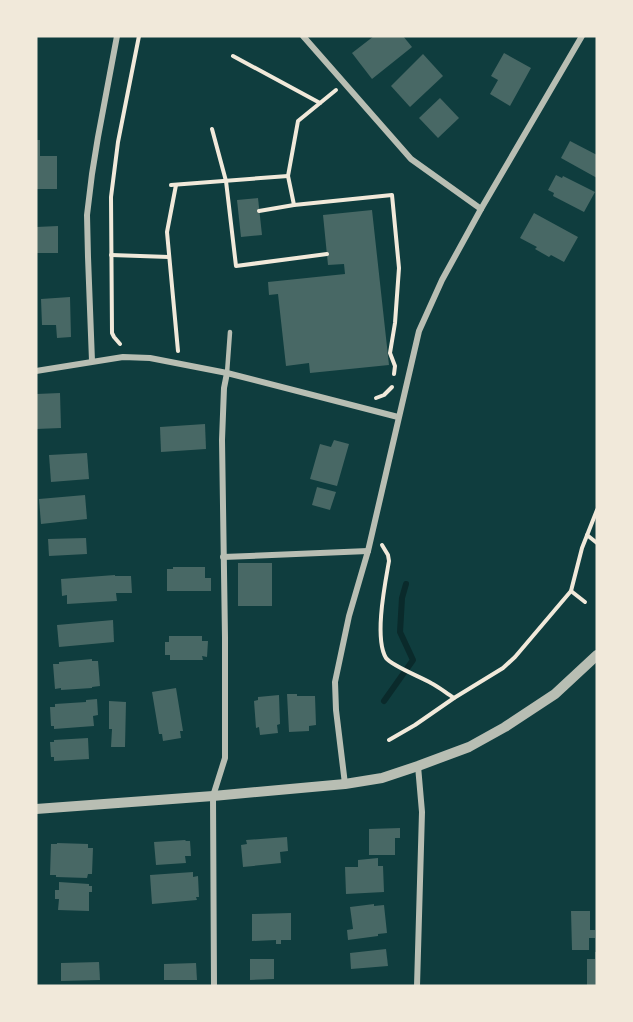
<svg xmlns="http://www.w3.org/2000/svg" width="633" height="1022" viewBox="0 0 633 1022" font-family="'DM Sans',sans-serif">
<rect width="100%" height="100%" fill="#0f3d3e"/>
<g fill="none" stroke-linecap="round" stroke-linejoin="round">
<polyline stroke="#0a2a2b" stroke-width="6" points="384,701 413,660 400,632 402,598 406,584"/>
</g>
<g fill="#486865">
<polygon points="374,36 403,36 412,47 372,79 352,53"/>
<polygon points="504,53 531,68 510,106 490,94 498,80 491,76"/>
<polygon points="423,54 443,76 410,107 391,86"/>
<polygon points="440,98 459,118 438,138 419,118"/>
<polygon points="36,140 40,140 40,156 57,156 57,189 36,189"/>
<polygon points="570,141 597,155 597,178 561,158"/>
<polygon points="556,175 562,178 563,176 595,192 584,212 553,196 554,193 548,190"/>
<polygon points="258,198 262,235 241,237 237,200"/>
<polygon points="372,210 389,365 310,373 309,363 286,366 278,294 269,295 268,282 345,274 344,264 328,265 323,215"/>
<polygon points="534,213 578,237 564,262 551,255 549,257 535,249 537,247 520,238"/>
<polygon points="58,226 58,253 36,253 36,227"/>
<polygon points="70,297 71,337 57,338 56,325 42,325 41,299"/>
<polygon points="60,393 61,428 36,429 36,394"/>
<polygon points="205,424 206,449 161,452 160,427"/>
<polygon points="334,440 349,444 337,486 310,479 320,444 331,447"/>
<polygon points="87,453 89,479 51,482 49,455"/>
<polygon points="317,487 336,492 330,510 312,505"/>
<polygon points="85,495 87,519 41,524 39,499"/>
<polygon points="86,538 87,554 49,556 48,539"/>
<rect x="238" y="563" width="34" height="43"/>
<polygon points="173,567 205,567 205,578 211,578 211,591 167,591 167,569 173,569"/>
<polygon points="115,575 115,576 131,576 132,593 116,593 117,601 67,604 67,595 62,596 61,579"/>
<polygon points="113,620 114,642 59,647 57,625"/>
<polygon points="169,636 202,636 202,641 208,641 207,657 202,656 203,660 170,660 170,655 165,655 165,642 169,642"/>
<polygon points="92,659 92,661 98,661 100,686 92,687 92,688 61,690 61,688 55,689 53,664 59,664 59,662"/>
<polygon points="176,688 183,731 180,731 181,738 163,741 162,734 159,734 152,692"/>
<polygon points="287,694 297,694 297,696 315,696 316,725 309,726 309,731 289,732"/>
<polygon points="279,695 280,724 277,725 278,733 260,735 259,727 256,728 254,701 258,700 258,697"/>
<polygon points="97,699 98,715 93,716 94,726 54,729 54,726 51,726 50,707 55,707 55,704 86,702 86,700"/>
<polygon points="109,701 126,702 125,747 111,747 112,729 109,729"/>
<polygon points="88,738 89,759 54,761 54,757 51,757 50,742 54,742 54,740"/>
<polygon points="400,828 400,838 395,838 395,855 369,855 369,829"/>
<polygon points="287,837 288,851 280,852 281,863 243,867 241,845 247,844 246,840"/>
<polygon points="185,840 186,841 190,841 191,856 185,856 186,863 156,865 154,842"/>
<polygon points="57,843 88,844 88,848 93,848 92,874 88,874 87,878 56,877 56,875 50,875 51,844 57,844"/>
<polygon points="378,858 378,866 383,866 384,892 346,894 345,867 358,867 358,860"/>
<polygon points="193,872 193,877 198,876 199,897 196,897 197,900 152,904 150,875"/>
<polygon points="59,882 89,884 89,886 92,886 92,892 89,892 89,911 58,910 59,899 55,899 55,890 59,890"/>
<polygon points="374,904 374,906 384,905 387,933 378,934 378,936 348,940 347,930 353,929 350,907"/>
<polygon points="571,911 590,911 590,930 595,930 595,938 589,938 589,950 572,950"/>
<polygon points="291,913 291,940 281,940 281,944 276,944 276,940 252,941 252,914"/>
<polygon points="386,949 388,966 351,969 350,953"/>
<polygon points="595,952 597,952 597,986 587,986 587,959 595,959"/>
<polygon points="250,959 274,959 274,979 250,980"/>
<polygon points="99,962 100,980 61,981 61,963"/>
<polygon points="196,963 197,980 164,980 164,964"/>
</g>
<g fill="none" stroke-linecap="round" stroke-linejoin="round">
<g stroke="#f1e9da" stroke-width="4">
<polyline points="233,56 320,103"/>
<polyline points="212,129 226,181 236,266 327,254"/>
<polyline points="171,185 288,176"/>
<polyline points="176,185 167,232 178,351"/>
<polyline points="294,205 288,176 298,121 336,90"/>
<polyline points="259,211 294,205 392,195 399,268 395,323 390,353 395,366 394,374"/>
<polyline points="111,255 169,257"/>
<polyline points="120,344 114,337 112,333 111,197 118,142 139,36"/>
<polyline points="376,398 384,395 392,387"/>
<polyline points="587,535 597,543"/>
<path d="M382,545L388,555L389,561C385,584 374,638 386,658C392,666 421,677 431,683C439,687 446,693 454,698"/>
<polyline points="571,591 585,602"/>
<polyline points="389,740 415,725 454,698 503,668 515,657 571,591 582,548 597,510"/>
</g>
<polyline stroke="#b8beb3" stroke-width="4.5" points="227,373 230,332"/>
<g stroke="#b8beb3" stroke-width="6">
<polyline points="303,36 411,159 481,209"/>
<polyline points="92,361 88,257 87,215 92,174 98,137 117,36"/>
<polyline points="36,371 123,357 150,358 227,373 398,417"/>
<polyline points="223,557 368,551"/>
<polyline points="345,784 336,710 335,682 349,616 368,551 419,331 442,280 481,209 582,36"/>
<polyline points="214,986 213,796 225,758 225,637 222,440 224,388 227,373"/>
<polyline points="417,986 422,812 418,766"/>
</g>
<polyline stroke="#b8beb3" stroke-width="10" points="36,809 213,796 345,784 382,778 418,766 469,747 505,727 555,694 597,655"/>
</g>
<rect width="633" height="1022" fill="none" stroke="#f1e9da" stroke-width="75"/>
</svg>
